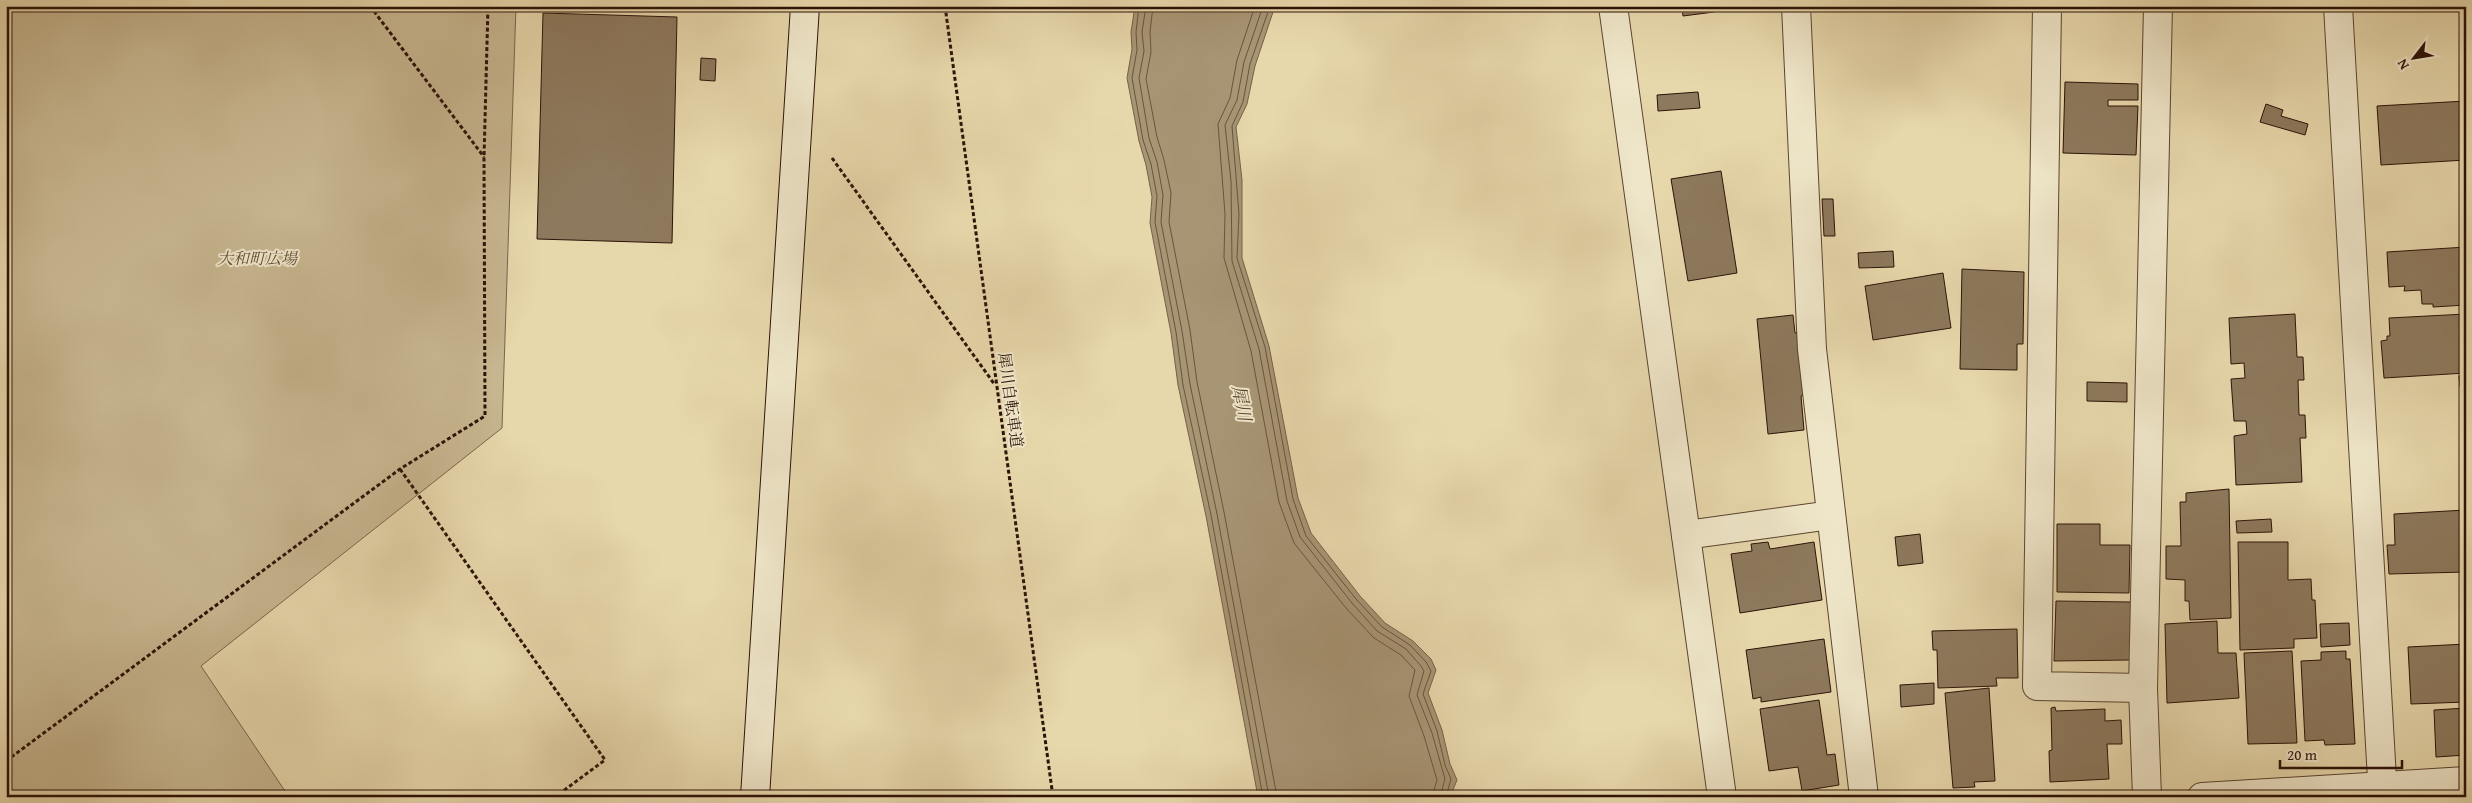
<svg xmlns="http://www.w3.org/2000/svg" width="2472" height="803" viewBox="0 0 2472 803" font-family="'Gentium Book Plus','Noto Serif JP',serif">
<rect width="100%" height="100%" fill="#e7d8ac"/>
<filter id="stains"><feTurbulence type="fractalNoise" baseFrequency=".004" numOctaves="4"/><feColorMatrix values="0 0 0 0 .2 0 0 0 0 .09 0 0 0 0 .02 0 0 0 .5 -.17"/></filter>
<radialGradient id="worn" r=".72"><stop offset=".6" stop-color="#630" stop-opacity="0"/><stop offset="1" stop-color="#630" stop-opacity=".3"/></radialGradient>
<polygon fill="#c7b690" stroke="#7a644c" points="6,6 516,6 502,428 201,666 289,797 6,797"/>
<polygon fill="#a79574" stroke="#766148" points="1135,6 1275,6 1255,66 1247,104 1236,127 1242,180 1242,258 1269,346 1298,498 1311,533 1360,596 1385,623 1413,641 1431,659 1436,670 1428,693 1442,730 1450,764 1457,780 1450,797 1258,797 1206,516 1178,385 1171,333 1150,223 1152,197 1146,165 1139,141 1127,78 1132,49 1131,32"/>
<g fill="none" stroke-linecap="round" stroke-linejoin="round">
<g stroke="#6a543e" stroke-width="1">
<polyline points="1139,6 1136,32 1137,50 1132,78 1143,140 1151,164 1157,196 1155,222 1176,332 1183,385 1211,515 1263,797"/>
<polyline points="1146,6 1142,32 1144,51 1139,78 1149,138 1157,162 1163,195 1161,222 1182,331 1190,384 1217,514 1269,797"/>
<polyline points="1153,6 1150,32 1151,52 1146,79 1157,137 1164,160 1171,193 1169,222 1190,330 1197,382 1224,512 1277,797"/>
<polyline points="1255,6 1237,60 1230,98 1218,124 1225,214 1224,258 1251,351 1279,502 1294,543 1346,608 1374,638 1401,655 1415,670 1409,696 1424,736 1437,780 1432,797"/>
<polyline points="1263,6 1244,62 1237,100 1225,125 1231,181 1232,261 1259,349 1287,501 1300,537 1352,603 1377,631 1406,649 1421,666 1424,671 1417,695 1432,733 1445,779 1440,797"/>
<polyline points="1270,6 1250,64 1243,102 1232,126 1239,214 1237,258 1265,347 1293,499 1306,536 1356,599 1382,627 1410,645 1426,662 1431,671 1423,694 1437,731 1445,765 1451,779 1446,797"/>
</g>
</g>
<g fill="#8d795d" stroke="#2c1207">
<polygon points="1660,6 1713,6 1714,12 1683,16 1682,7 1660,10"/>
<polygon points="543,13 677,17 672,243 537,239"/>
<polygon points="701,58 716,59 715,81 700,80"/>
<polygon points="2065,82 2138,84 2138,100 2108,100 2108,106 2138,106 2136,155 2063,153"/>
<polygon points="1698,92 1700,108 1658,111 1657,95"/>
<polygon points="2466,101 2466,160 2381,165 2377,106"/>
<polygon points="2266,104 2283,110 2281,116 2308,124 2305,135 2260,122"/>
<polygon points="1721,171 1737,273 1688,281 1671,179"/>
<polygon points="1822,199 1833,199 1835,236 1824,236"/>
<polygon points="2466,247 2466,305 2433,307 2433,304 2422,304 2421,290 2404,291 2405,286 2389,287 2387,252"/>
<polygon points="1893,251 1894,267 1859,268 1858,253"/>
<polygon points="1962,269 2024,272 2023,344 2017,344 2017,370 1960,369"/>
<polygon points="1943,273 1951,328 1873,340 1865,286"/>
<polygon points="2295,314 2297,357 2303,357 2304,380 2298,380 2299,415 2305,415 2306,438 2300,438 2302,482 2236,485 2234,436 2247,434 2246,421 2234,421 2231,379 2245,378 2244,363 2231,364 2229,318"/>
<polygon points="2466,314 2466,373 2384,378 2381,341 2387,340 2387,336 2390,336 2389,318"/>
<polygon points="1793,315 1795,333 1798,333 1804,395 1801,396 1804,430 1768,434 1757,319"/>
<polygon points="2459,376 2466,376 2466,387 2460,387"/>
<polygon points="2087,382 2127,383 2127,402 2087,401"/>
<polygon points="2229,489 2231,618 2190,620 2189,601 2185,601 2185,580 2166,579 2166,546 2181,546 2180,502 2186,502 2186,493"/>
<polygon points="2466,510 2466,572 2389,574 2387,545 2395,545 2394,514"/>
<polygon points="2271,519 2272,532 2237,533 2236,521"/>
<polygon points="2057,524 2100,524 2100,545 2130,545 2129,593 2057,592"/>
<polygon points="1920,534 1923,563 1898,566 1895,537"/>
<polygon points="1768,542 1770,549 1814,542 1822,600 1740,613 1731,554 1752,551 1751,544"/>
<polygon points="2238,542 2288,542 2288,580 2311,579 2312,600 2315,600 2317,638 2294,639 2294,648 2240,650"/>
<polygon points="2056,601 2131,602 2130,660 2054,661"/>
<polygon points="2217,621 2218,653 2236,653 2239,698 2167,703 2165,624"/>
<polygon points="2349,623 2350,645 2321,647 2320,624"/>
<polygon points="2017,629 2018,678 1996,678 1997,686 1938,688 1937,650 1933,650 1932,631"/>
<polygon points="1824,639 1831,692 1761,702 1761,697 1753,699 1746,650"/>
<polygon points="2466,644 2466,702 2411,704 2408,647"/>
<polygon points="2292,651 2297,743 2248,744 2244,653"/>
<polygon points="2346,651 2346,659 2350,659 2355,744 2325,745 2324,740 2305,741 2301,661 2321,660 2321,652"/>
<polygon points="1934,683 1934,704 1901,707 1900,685"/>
<polygon points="1989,688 1995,781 1974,782 1975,787 1953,788 1945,693"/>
<polygon points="1819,700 1827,755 1835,754 1839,785 1802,791 1798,767 1769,771 1760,709"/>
<polygon points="2055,707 2056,711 2105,709 2105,721 2121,720 2122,744 2107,744 2109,779 2050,782 2049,751 2052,750 2051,708"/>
<polygon points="2466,708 2466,755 2436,757 2434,710"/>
</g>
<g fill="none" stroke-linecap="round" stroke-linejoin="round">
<defs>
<g id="street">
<polyline points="1613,6 1722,797"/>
<polyline points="1796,6 1812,349 1864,797"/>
<polyline points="2047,6 2037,686 2143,688"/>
<polyline points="2338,6 2383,797"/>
<polyline points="1686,535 1831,515"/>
<polyline points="2147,797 2143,688 2158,6"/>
<polyline points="2202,797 2466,781"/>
</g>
<polyline id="secondary" points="755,797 805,6"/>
</defs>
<use href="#street" stroke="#5b4430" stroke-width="30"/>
<use href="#secondary" stroke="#2c1207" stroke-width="30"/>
<g stroke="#2c1207" stroke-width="3" stroke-dasharray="4 2.5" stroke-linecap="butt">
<polyline points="370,6 484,157"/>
<polyline points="945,6 1053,797"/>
<polyline points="832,158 995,385"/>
<polyline points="400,469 605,760 555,797"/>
<polyline points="6,761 400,469 485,416 484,158 488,6"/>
</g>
<use href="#street" stroke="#efe6c9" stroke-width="28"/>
<use href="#secondary" stroke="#efe6c9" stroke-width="28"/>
</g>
<g text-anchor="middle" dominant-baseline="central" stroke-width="4" stroke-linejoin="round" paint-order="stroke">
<g font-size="16" font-style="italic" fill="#624b37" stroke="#efe6c9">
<text x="257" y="258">大和町広場</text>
</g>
<g font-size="16" fill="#2c1207" stroke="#efe6c9">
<text transform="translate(1011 400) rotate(82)">犀川自転車道</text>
</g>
<g font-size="18" font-style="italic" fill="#5d4633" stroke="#efe6c9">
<text transform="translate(1242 403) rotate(79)">犀川</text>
</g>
</g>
<rect width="2472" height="803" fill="none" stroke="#e7d8ac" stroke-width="25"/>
<rect x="8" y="8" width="2457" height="788" fill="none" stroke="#2c1207" stroke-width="2.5"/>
<rect x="12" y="12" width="2447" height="778" fill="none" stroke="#2c1207"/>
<g transform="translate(2414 58) rotate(239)" stroke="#efe6c9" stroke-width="4" paint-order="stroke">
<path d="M0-4L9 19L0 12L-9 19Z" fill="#2c1207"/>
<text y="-8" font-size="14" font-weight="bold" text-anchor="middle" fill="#2c1207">N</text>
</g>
<path d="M2280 760v8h122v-8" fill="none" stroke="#2c1207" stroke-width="2.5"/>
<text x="2287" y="760" font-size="15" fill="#2c1207" stroke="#efe6c9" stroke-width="4" paint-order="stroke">20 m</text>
<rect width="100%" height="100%" filter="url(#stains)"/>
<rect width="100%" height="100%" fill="url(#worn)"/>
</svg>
